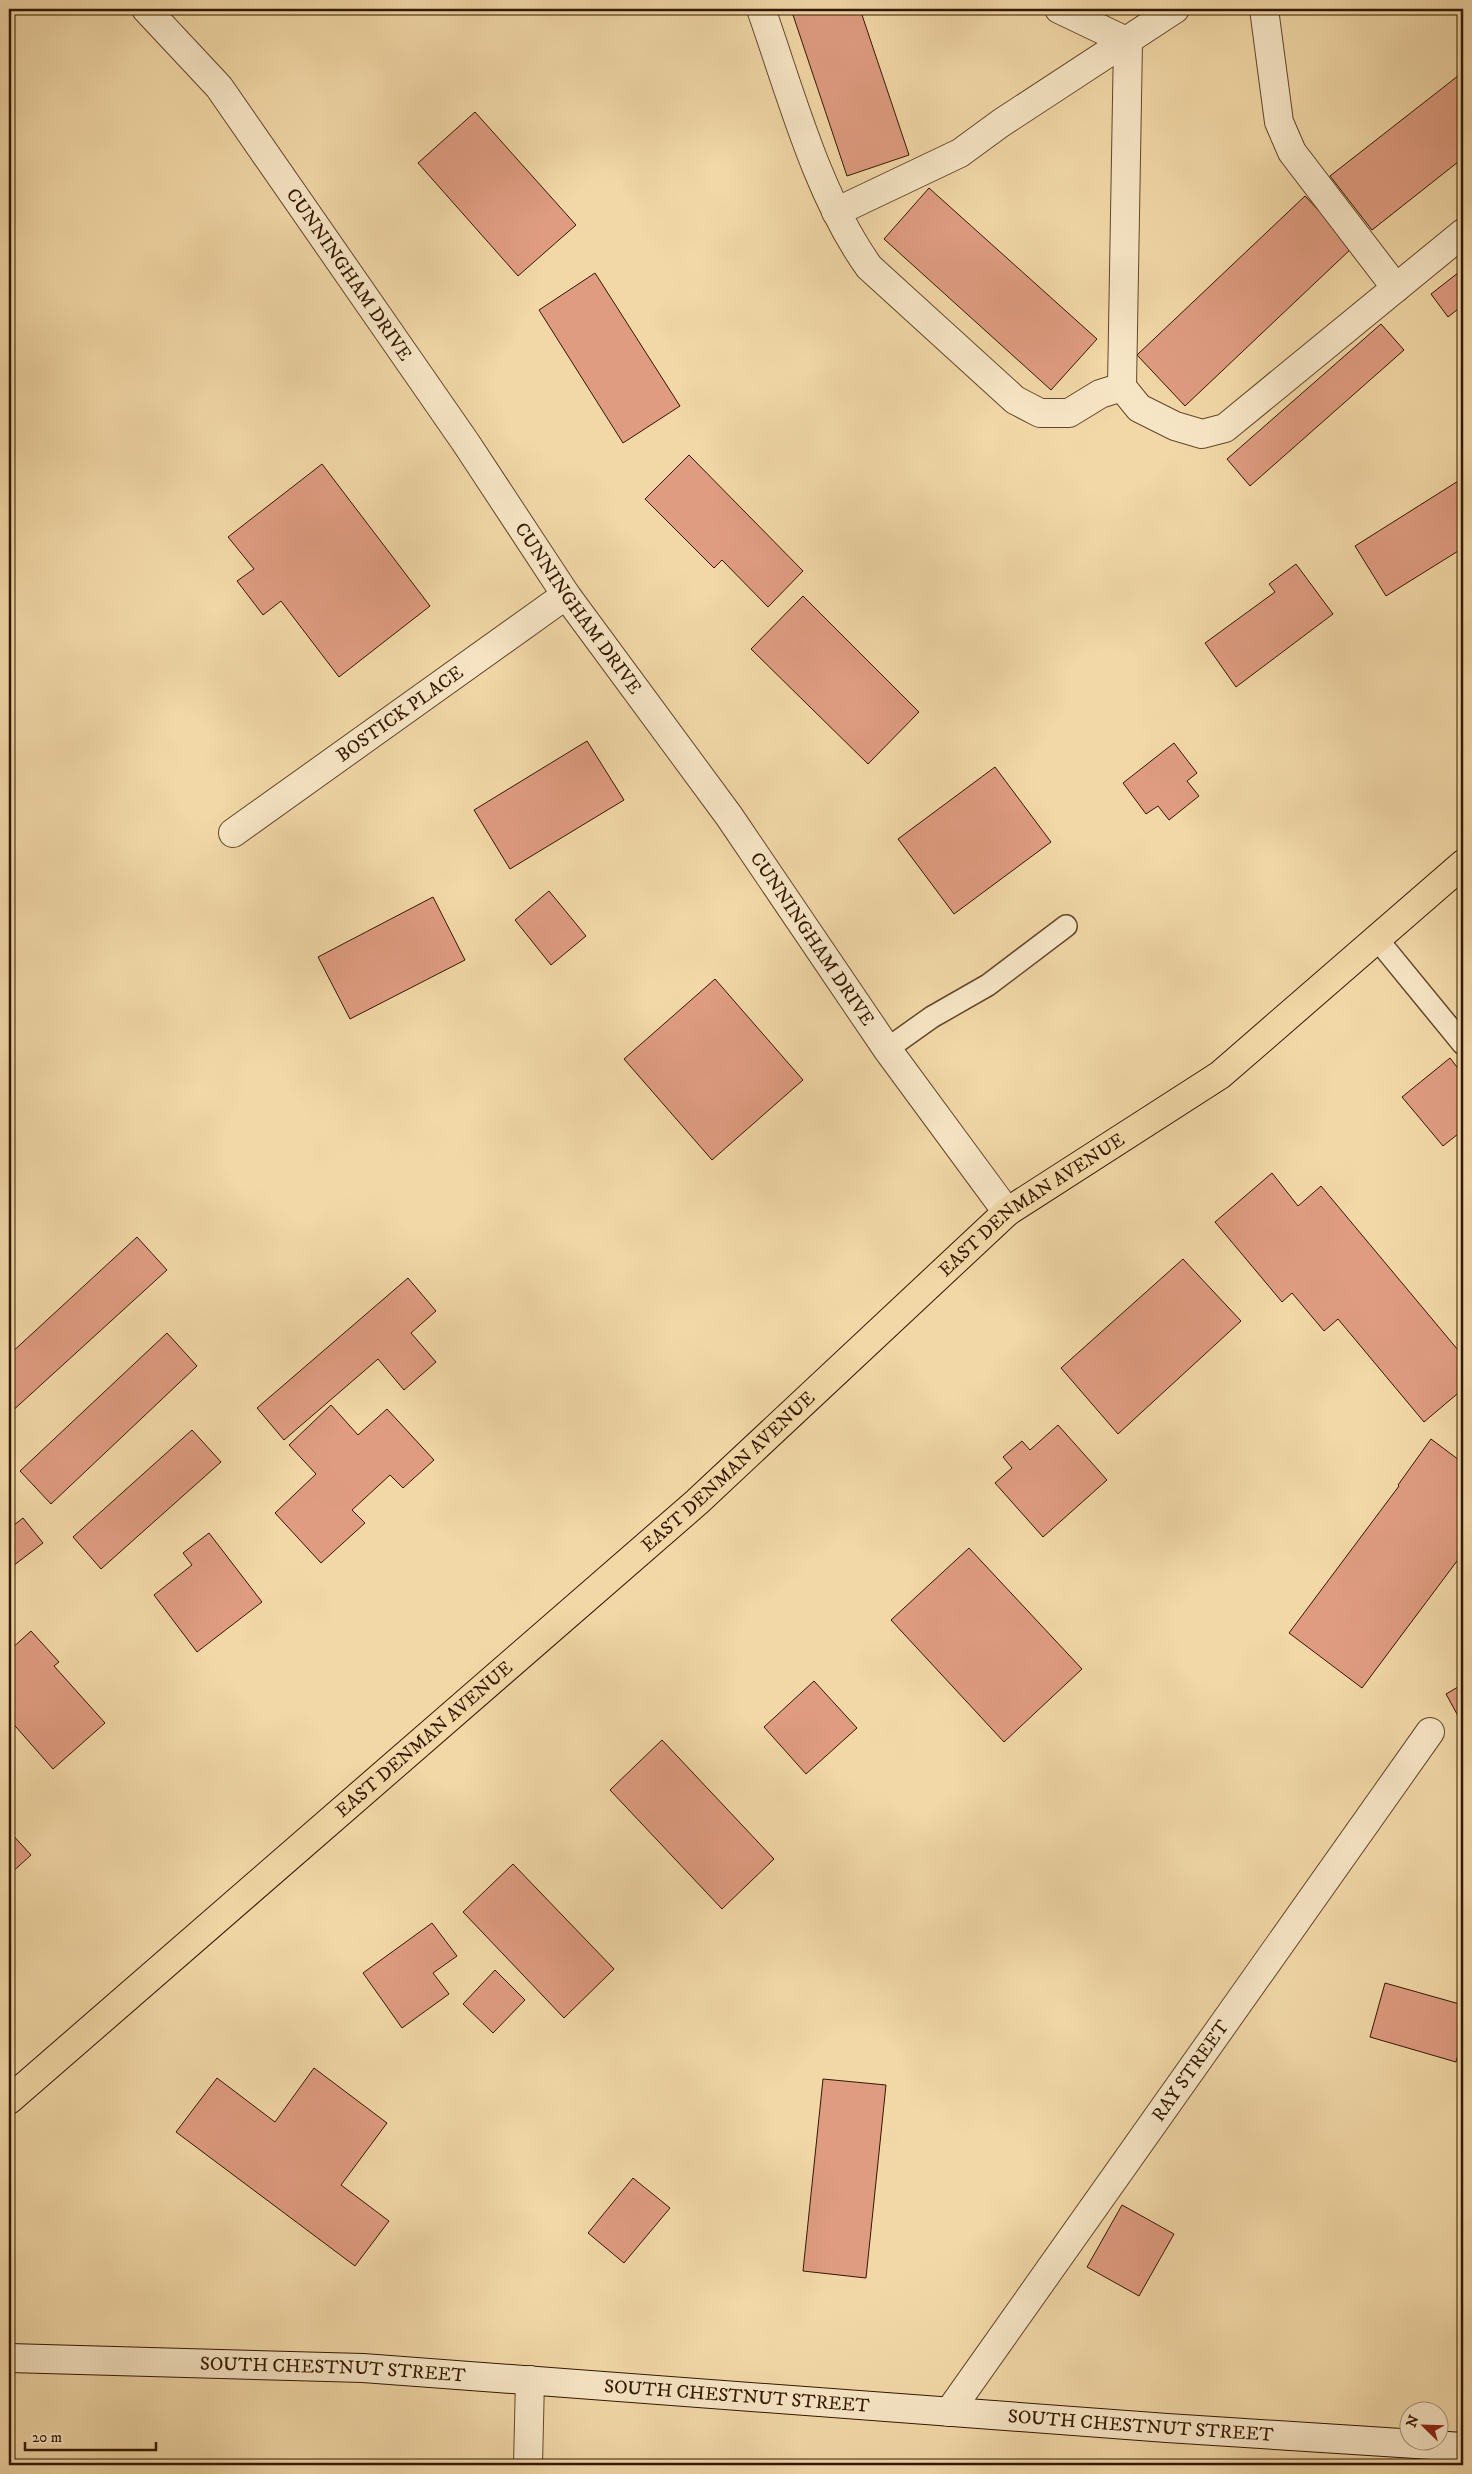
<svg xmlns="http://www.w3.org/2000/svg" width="1472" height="2474" viewBox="0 0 1472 2474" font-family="'IM FELL DW Pica',serif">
<rect width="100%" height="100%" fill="#f2d8a7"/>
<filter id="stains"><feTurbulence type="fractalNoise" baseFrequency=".004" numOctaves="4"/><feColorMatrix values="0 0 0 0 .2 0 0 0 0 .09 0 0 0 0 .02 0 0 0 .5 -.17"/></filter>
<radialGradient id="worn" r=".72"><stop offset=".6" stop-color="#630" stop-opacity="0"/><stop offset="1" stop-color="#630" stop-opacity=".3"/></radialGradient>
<g fill="#df9c81" stroke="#321800">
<polygon points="791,9 860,9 909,155 847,176"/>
<polygon points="1463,72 1463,158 1372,230 1330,176"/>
<polygon points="475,112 576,225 518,276 418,163"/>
<polygon points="929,188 1097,339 1051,390 884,239"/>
<polygon points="1305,196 1353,247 1185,406 1137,355"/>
<polygon points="1463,269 1463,305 1448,317 1431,294"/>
<polygon points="595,273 680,406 623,443 539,310"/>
<polygon points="1381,324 1404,350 1250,486 1227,459"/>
<polygon points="689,455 803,571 768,607 722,560 714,568 645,499"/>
<polygon points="322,464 430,606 339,677 281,601 263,615 237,581 254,569 228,537"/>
<polygon points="1463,478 1463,548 1386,596 1355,546"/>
<polygon points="1296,564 1333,614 1236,687 1205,643 1275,592 1269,584"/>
<polygon points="803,596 919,712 868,764 751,649"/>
<polygon points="587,741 624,800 510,869 474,810"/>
<polygon points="1174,743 1197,773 1187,781 1199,796 1169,820 1158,806 1146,814 1123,783"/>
<polygon points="995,767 1051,842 954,914 898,839"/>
<polygon points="549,891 586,936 551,965 515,920"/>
<polygon points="433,897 465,960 350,1019 318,957"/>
<polygon points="715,979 803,1080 712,1160 624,1059"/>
<polygon points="1450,1058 1463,1075 1463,1130 1443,1146 1402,1097"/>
<polygon points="1272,1173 1298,1206 1321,1186 1463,1356 1463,1389 1424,1422 1338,1319 1324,1331 1292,1293 1282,1302 1215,1222"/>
<polygon points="137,1237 167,1270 9,1414 9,1355"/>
<polygon points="1183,1259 1241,1321 1118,1434 1061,1368"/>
<polygon points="408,1278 436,1311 411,1333 436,1362 404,1390 378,1359 284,1440 257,1408"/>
<polygon points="167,1333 197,1366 51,1504 20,1471"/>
<polygon points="331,1405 358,1435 387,1409 434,1460 403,1488 390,1475 352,1510 365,1523 321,1563 275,1513 316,1474 289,1445"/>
<polygon points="1058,1425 1107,1480 1043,1537 995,1483 1012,1468 1003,1457 1022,1441 1030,1450"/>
<polygon points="192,1430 221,1462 101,1569 73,1537"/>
<polygon points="1431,1439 1463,1463 1463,1553 1362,1688 1289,1633 1399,1486 1398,1485"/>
<polygon points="23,1518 43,1543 9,1569 9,1529"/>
<polygon points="209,1533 262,1602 197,1652 154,1595 192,1565 183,1553"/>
<polygon points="969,1548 1082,1669 1004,1742 891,1620"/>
<polygon points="31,1631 59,1662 54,1666 105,1723 53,1769 9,1719 9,1651"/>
<polygon points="814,1681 857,1728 806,1774 764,1727"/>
<polygon points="1463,1684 1463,1725 1446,1694"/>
<polygon points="662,1740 774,1859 722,1909 610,1790"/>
<polygon points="9,1831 31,1855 9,1875"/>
<polygon points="513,1864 614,1969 564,2018 463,1912"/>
<polygon points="432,1923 457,1956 433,1973 449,1994 402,2028 363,1973"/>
<polygon points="495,1970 525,2000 493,2033 463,2004"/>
<polygon points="1385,1983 1463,2005 1463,2036 1456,2062 1370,2037"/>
<polygon points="314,2068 387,2123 341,2185 389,2221 355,2266 176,2132 217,2078 275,2122"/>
<polygon points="823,2079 886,2085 866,2278 803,2271"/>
<polygon points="633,2178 670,2208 624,2263 588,2233"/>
<polygon points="1122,2205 1174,2234 1139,2296 1087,2267"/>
</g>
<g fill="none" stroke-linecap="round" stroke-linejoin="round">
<defs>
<g id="service">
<polyline points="1377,939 1463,1044"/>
<polyline points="887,1049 932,1017 988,985 1066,926"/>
</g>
<g id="minor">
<path id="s1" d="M146,9L219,87L466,443L566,595L729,816L887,1049L1007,1212"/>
<path d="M761,9C791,94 817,194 869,267L1015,400L1040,413H1069L1100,394L1122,387L1139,408L1175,426L1202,434L1225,428L1463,233"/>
<polyline points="1059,9 1128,42"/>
<polyline points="1264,9 1279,122 1292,152 1396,288"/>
<polyline points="836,212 960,153 1001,123 1175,9"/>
<polyline points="1122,387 1128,42"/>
<path id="s2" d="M233,833L566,595"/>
<path id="s3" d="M949,2412L1430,1732"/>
<polyline points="528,2465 530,2380"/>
</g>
<g id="secondary">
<path id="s4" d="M9,2358L363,2368L1167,2428L1463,2447"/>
</g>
<g id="primary">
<path id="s5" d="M9,2100L697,1502L1007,1212L1220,1075L1463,864"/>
</g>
</defs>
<use href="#service" stroke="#62482a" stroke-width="24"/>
<use href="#minor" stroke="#62482a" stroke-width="30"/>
<use href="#secondary" stroke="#321800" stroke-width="30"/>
<use href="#primary" stroke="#321800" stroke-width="30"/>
<use href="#service" stroke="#f7e6c6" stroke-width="21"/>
<use href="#minor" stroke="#f7e6c6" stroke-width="28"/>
<use href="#secondary" stroke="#f7e6c6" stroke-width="28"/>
<use href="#primary" stroke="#f2d8a7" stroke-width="28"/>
</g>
<g text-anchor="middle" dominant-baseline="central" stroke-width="4" stroke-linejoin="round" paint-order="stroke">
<g font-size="19" fill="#321800" stroke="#f7e6c6">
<text stroke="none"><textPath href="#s1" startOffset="335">CUNNINGHAM DRIVE</textPath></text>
<text stroke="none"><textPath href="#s1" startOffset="740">CUNNINGHAM DRIVE</textPath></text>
<text stroke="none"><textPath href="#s2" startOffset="205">BOSTICK PLACE</textPath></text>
<text stroke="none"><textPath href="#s1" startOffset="1145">CUNNINGHAM DRIVE</textPath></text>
<text stroke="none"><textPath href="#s5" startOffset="1360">EAST DENMAN AVENUE</textPath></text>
<text stroke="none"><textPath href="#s5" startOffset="955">EAST DENMAN AVENUE</textPath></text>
<text stroke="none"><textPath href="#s5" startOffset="550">EAST DENMAN AVENUE</textPath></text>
<text stroke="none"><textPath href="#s3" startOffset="418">RAY STREET</textPath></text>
<text stroke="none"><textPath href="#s4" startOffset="324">SOUTH CHESTNUT STREET</textPath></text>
<text stroke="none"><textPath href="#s4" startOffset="729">SOUTH CHESTNUT STREET</textPath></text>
<text stroke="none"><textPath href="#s4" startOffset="1134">SOUTH CHESTNUT STREET</textPath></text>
</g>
</g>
<rect width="1472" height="2474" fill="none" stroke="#f2d8a7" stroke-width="30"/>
<rect x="10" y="10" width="1452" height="2454" fill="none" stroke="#321800" stroke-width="2.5"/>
<rect x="15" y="15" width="1442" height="2444" fill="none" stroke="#321800"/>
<g transform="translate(1424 2426) rotate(293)"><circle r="24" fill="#f7e6c6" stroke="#a89477"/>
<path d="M0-4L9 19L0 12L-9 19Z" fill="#8f2418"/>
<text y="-8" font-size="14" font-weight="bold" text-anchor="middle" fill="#321800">N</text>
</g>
<path d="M25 2442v8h131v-8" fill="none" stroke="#321800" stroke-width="2.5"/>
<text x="32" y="2442" font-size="15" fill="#321800" stroke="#f7e6c6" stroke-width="4" paint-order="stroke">20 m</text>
<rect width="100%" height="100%" filter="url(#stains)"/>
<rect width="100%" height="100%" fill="url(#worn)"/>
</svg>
